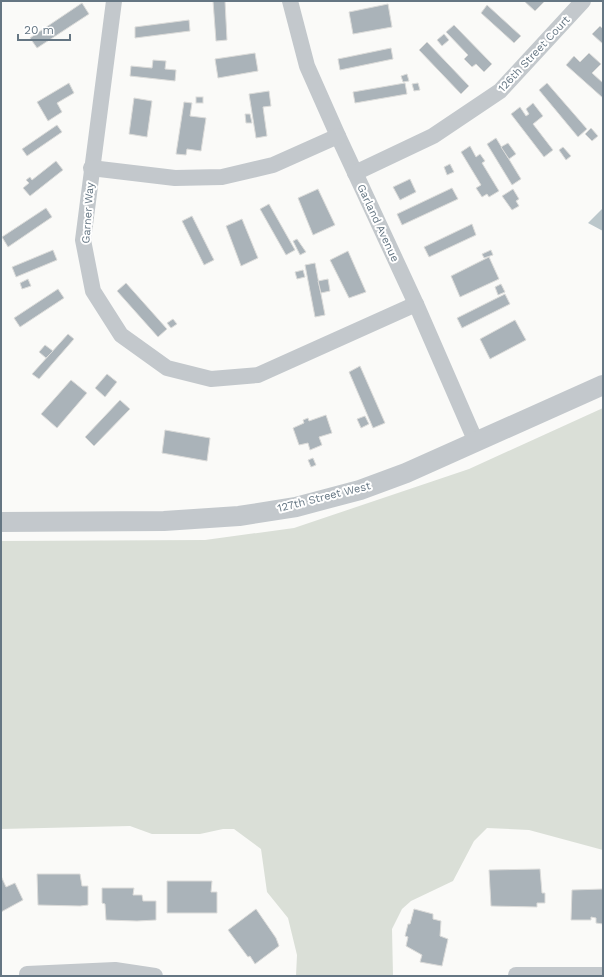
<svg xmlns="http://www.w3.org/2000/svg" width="604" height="977" viewBox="0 0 604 977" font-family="'Work Sans',sans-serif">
<rect width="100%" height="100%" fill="#fafaf8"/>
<polygon fill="#dadfd7" points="603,408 603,850 529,830 487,828 474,841 453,881 411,901 402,909 392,929 393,976 296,976 297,955 288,918 267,892 261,849 234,829 223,829 200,834 152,834 130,826 1,829 1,541 205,540 294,528 469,469"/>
<polygon fill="#bbc7cb" points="603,208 603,231 588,223"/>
<g fill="#aab3b9" stroke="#dcdcda">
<polygon points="213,1 225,1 227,40 216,41"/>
<polygon points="524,1 545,1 535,11"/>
<polygon points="82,3 89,14 37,48 30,38"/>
<polygon points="388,4 392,27 353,34 349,12"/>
<polygon points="487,5 521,36 514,43 481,13"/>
<polygon points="189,20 190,31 135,38 135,27"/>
<polygon points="454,25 492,64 484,72 476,64 472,67 464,59 468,55 446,32"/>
<polygon points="600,26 603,29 603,44 592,34"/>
<polygon points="444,34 449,40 442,46 437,40"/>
<polygon points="427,42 469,86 461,94 419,50"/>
<polygon points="391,48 393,59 340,70 338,59"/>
<polygon points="255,53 258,71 218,78 215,59"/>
<polygon points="589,53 601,64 592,73 603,83 603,98 566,65 574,56 580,62"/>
<polygon points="153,60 166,61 165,69 176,70 175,81 130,76 131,66 152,68"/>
<polygon points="407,74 409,81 403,82 401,76"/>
<polygon points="69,83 74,93 57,103 62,112 48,121 37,102"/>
<polygon points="405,83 407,94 355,103 353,92"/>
<polygon points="418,83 420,90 414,91 412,84"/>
<polygon points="547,83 587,129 578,137 539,90"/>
<polygon points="269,91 271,106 263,107 267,136 256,138 249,94"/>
<rect x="196" y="97" width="7" height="6"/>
<polygon points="134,98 152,101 147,137 129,134"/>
<polygon points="184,102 192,103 190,116 206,118 201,151 187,149 186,155 176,154"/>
<polygon points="533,103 543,116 533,124 553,150 544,157 511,114 520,107 526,116 529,114 526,109"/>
<polygon points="245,114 250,114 252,123 246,123"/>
<polygon points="57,125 62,132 27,156 22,149"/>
<polygon points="591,128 598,136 592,141 585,134"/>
<polygon points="496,138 521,179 512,185 487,144"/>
<polygon points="508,143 516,154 509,159 501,147"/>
<polygon points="470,146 476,157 480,154 485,161 482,163 499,191 489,197 487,194 482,197 476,188 481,185 461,152"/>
<polygon points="563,147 571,156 566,160 559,150"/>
<polygon points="56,161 63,170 30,196 23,188 29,183 26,180 30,177 32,180"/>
<polygon points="450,164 454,172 447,175 444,167"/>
<polygon points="410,179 416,192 400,200 393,187"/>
<polygon points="452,188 458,199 402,225 397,214"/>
<polygon points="318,189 335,225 313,235 298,198"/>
<polygon points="513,189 519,199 516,201 519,206 512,210 502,196"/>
<polygon points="269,204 295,250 286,255 260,209"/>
<polygon points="46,208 52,217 8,247 2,237"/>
<polygon points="192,216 214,260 204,265 182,221"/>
<polygon points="242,219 258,258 241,266 226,226"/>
<polygon points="472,224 476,235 429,257 424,247"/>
<polygon points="297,239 306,252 300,255 293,241"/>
<polygon points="53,250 57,260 16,277 12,267"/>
<polygon points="491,250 493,255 484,258 482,254"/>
<polygon points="348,251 366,292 349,298 330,260"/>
<polygon points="489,257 499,279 460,297 451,276"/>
<polygon points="315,263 325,315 315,317 305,265"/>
<polygon points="303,270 305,277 297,279 295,272"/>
<polygon points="28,279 31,286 22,289 20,283"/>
<polygon points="328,279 330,291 321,293 318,281"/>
<polygon points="126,283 167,329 158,337 117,291"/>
<polygon points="501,284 505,292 498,295 495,287"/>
<polygon points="58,289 64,298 20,327 14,318"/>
<polygon points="505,294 510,304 462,328 457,318"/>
<polygon points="173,319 177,324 171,328 167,323"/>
<polygon points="515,320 526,340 490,359 480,339"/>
<polygon points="68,334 74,339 39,379 32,374"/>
<polygon points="45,345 53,351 46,358 39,352"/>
<polygon points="360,366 385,423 373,428 349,372"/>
<polygon points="107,374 117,382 105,397 95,388"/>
<polygon points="71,380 87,393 57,428 41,414"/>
<polygon points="120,400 130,409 94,446 85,437"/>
<polygon points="326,415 332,433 319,437 322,445 310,450 308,443 299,445 293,428 304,423 303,420 308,418 309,421"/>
<polygon points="365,416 369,424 361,428 357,419"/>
<polygon points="165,430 210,438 207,461 162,453"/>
<polygon points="313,458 316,465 311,467 308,460"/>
<polygon points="540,869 542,893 545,893 545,903 537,903 537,907 491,906 489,870"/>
<polygon points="37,874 80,874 82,886 88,886 88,905 80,906 38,905"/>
<polygon points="1,876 6,887 15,883 23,900 1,912"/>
<polygon points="167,881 212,881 211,892 217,892 217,913 167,913"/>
<polygon points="102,888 134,888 133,895 142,895 143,901 156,901 156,920 137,921 106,920 105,904 102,903"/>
<polygon points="603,889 603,924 596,923 596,918 591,917 591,920 571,920 572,890"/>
<polygon points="256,909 276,938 279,946 255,964 250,956 248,957 228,930"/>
<polygon points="414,909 433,914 433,919 441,921 440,936 448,939 442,966 420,962 422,955 406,946 408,937 405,936 408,924 410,924"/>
</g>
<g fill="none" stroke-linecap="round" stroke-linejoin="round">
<g stroke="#c3c8cc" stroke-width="16">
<polyline points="114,1 83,240 93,291 121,335 167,368 211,379 258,375 416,304"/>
<polyline points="290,1 307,66 338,136 416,304 476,442"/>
<polyline points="91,168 175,178 222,177 273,165 338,136"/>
<polyline points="355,173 433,136 500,91 583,1"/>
<polyline points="516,975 603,975"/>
<polyline points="27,976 27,974 115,970 155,976"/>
</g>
<polyline stroke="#c3c8cc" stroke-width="20" points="1,522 164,521 239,516 296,507 360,490 406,473 603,385"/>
</g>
<g text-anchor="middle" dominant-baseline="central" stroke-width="4" stroke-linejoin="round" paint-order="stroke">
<g font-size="11" fill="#657683" stroke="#fff">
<text transform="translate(534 54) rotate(-47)">126th Street Court</text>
<text transform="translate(88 213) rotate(-86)">Garner Way</text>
<text transform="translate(378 223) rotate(65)">Garland Avenue</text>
<text transform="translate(324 497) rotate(-14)">127th Street West</text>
</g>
</g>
<rect width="604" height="977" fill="none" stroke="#657683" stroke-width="4"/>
<path d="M18 34v6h52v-6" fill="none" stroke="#657683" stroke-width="2"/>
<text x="24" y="34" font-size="12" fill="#657683" stroke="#ffffff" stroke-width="3" paint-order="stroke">20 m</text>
</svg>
